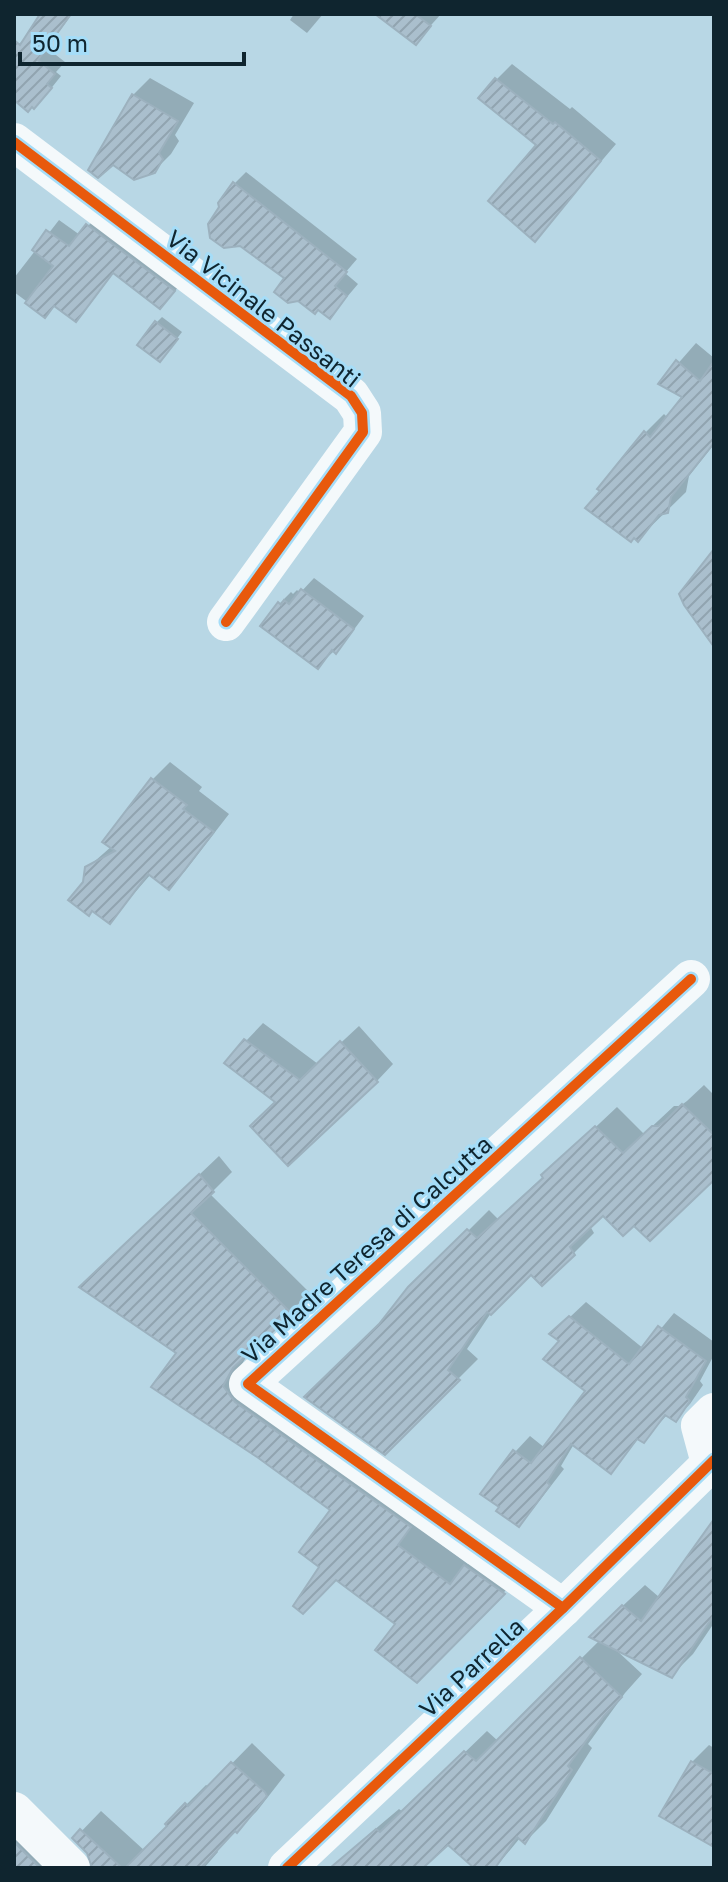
<svg xmlns="http://www.w3.org/2000/svg" width="728" height="1882" viewBox="0 0 728 1882" font-family="'Golos Text',sans-serif">
<defs>
<pattern id="building-hatch" width="6" height="6" patternUnits="userSpaceOnUse" patternTransform="scale(2)"><rect width="6" height="6" fill="#aabfcd"/><path d="M-1 1l2-2M0 6l6-6M5 7l2-2" fill="none" stroke="#91a4b0"/></pattern>
</defs>
<rect width="100%" height="100%" fill="#b8d7e5"/>
<g fill="#0003">
<polygon points="43,14 72,14 47,48 65,62 56,72 61,76 45,96 14,98 14,48 26,38"/>
<polygon points="294,14 323,14 307,33 290,20"/>
<polygon points="378,14 441,14 415,43"/>
<polygon points="512,64 570,109 572,107 616,144 535,239 539,145 496,80"/>
<polygon points="150,78 194,103 175,135 179,141 171,154 154,171 133,95"/>
<polygon points="246,172 357,259 345,273 358,284 330,317 286,278 234,184"/>
<polygon points="99,214 185,278 172,295 114,272 76,319 56,305 45,315 14,292 14,278 59,220 80,235"/>
<polygon points="162,317 182,332 165,354 157,322"/>
<polygon points="696,343 714,358 714,448 712,447 689,476 686,492 638,539 645,433 664,414 668,418 685,396 661,383"/>
<polygon points="314,578 364,616 347,639 318,666 279,604 291,592 293,594 297,590 300,593"/>
<polygon points="170,762 202,787 199,791 229,814 185,871 168,887 151,874 110,921 85,882 87,868 112,846 105,841 153,779"/>
<polygon points="263,1023 318,1064 359,1026 393,1064 377,1081 278,1102 226,1062"/>
<polygon points="704,1085 714,1095 714,1177 634,1223 603,1213 590,1226 594,1233 574,1253 531,1272 493,1310 467,1349 478,1359 385,1452 383,1323 410,1289 489,1210 498,1219 617,1107 644,1134 674,1106 680,1106 687,1101"/>
<polygon points="219,1156 232,1172 210,1194 310,1293 250,1350 241,1366 415,1525 468,1564 485,1547 522,1574 417,1680 397,1623 321,1567 333,1509 179,1353 101,1268"/>
<polygon points="586,1302 644,1349 674,1313 714,1342 714,1355 700,1381 703,1385 690,1404 675,1419 668,1414 644,1440 639,1438 611,1471 574,1444 561,1466 564,1469 533,1509 518,1524 515,1452 530,1436 545,1448 588,1391 562,1341 552,1334"/>
<polygon points="714,1525 714,1623 693,1654 672,1675 614,1648 642,1674 625,1693 588,1744 592,1748 546,1821 525,1842 520,1838 495,1868 477,1868 448,1842 421,1868 356,1868 346,1857 367,1836 399,1809 403,1812 487,1731 498,1741 600,1640 613,1615 645,1585 659,1597 685,1559"/>
<polygon points="252,1743 285,1775 257,1811 217,1850 218,1852 204,1868 94,1868 94,1861 75,1838 101,1811 145,1851 186,1805 206,1785 209,1787"/>
<polygon points="709,1745 714,1748 714,1845 692,1762"/>
<polygon points="14,1800 82,1868 14,1868"/>
</g>
<g fill="url(#building-hatch)" stroke="#9cb1be" stroke-width="2">
<polygon points="40,14 71,14 38,60 55,74 47,84 52,88 34,109 32,107 28,112 14,100 14,40 20,45"/>
<polygon points="375,14 415,14 431,26 416,45"/>
<polygon points="495,78 553,124 555,122 601,161 535,242 488,201 536,145 478,98"/>
<polygon points="132,94 178,121 159,153 163,159 155,173 134,180 113,165 98,178 88,170"/>
<polygon points="233,182 347,272 335,286 347,296 330,319 318,310 315,314 298,301 288,303 274,292 284,278 240,246 224,248 210,238 208,224 219,207 218,203"/>
<polygon points="86,224 175,291 160,309 113,273 76,322 54,306 45,318 25,303 53,266 32,250 46,230 69,246"/>
<polygon points="155,321 178,339 160,362 137,345"/>
<polygon points="676,360 700,381 714,361 714,443 671,497 668,513 659,515 638,542 634,538 631,542 585,508 600,491 597,489 644,431 650,437 682,397 658,384"/>
<polygon points="714,549 714,647 684,605 679,594"/>
<polygon points="301,589 354,629 336,654 332,650 318,669 260,626 278,602 281,605 284,600 289,604"/>
<polygon points="151,778 187,805 183,809 214,832 169,890 148,874 110,924 92,911 89,916 68,900 83,882 85,867 115,851 102,842"/>
<polygon points="244,1039 300,1080 340,1041 378,1082 288,1166 250,1126 275,1102 224,1063"/>
<polygon points="682,1104 714,1135 714,1180 650,1241 634,1226 623,1236 603,1216 570,1247 575,1255 542,1286 531,1275 491,1315 487,1312 448,1370 460,1380 385,1455 304,1397 379,1324 408,1287 467,1229 477,1238 543,1178 541,1175 595,1126 623,1153 652,1126 658,1126 666,1120"/>
<polygon points="199,1174 214,1192 191,1213 292,1314 233,1368 223,1386 235,1402 411,1527 398,1545 450,1584 464,1565 505,1594 417,1683 375,1650 395,1624 336,1580 303,1614 293,1606 319,1567 299,1552 330,1510 257,1457 151,1387 176,1353 79,1287"/>
<polygon points="569,1316 629,1364 658,1326 706,1361 686,1397 690,1401 676,1422 665,1415 644,1443 637,1439 611,1474 571,1444 547,1482 550,1485 519,1527 496,1511 499,1507 480,1494 513,1450 531,1463 585,1391 543,1359 559,1341 549,1334"/>
<polygon points="714,1519 714,1615 672,1678 589,1637 622,1605 641,1621"/>
<polygon points="580,1657 622,1697 604,1716 568,1766 572,1770 525,1844 517,1837 495,1868 474,1868 448,1845 423,1868 330,1868 376,1829 380,1832 464,1751 476,1761"/>
<polygon points="691,1761 714,1774 714,1847 659,1816"/>
<polygon points="231,1762 265,1792 267,1796 237,1833 235,1831 201,1868 125,1868 167,1826 165,1824 185,1803 188,1806"/>
<polygon points="80,1829 122,1868 92,1868 87,1853 72,1838"/>
<polygon points="14,1842 40,1868 14,1868"/>
</g>
<g fill="none" stroke-linecap="round" stroke-linejoin="round">
<g stroke="#f4f9fb" stroke-width="38">
<polyline points="14,142 351,396 362,413 363,432 226,622"/>
<polyline points="710,1463 700,1426 714,1412"/>
<polyline points="563,1608 248,1384 691,979"/>
<polyline points="14,1811 71,1868"/>
<polyline points="287,1868 563,1608 714,1460"/>
</g>
<defs>
<g id="cycleway">
<polyline points="14,142 351,396 362,413 363,432 226,622"/>
<polyline points="563,1608 248,1384 691,979"/>
<polyline points="287,1868 563,1608 714,1460"/>
</g>
</defs>
<use href="#cycleway" stroke="#a5ddf8" stroke-width="15"/>
<use href="#cycleway" stroke="#e8590c" stroke-width="10"/>
</g>
<g text-anchor="middle" dominant-baseline="central" stroke-width="6" stroke-linejoin="round" paint-order="stroke">
<g font-size="24" fill="#0f252f" stroke="#a5ddf8">
<text transform="translate(264 308) rotate(38)">Via Vicinale Passanti</text>
<text transform="translate(366 1249) rotate(-42)">Via Madre Teresa di Calcutta</text>
<text transform="translate(471 1667) rotate(-43)">Via Parrella</text>
</g>
</g>
<rect width="728" height="1882" fill="none" stroke="#0f252f" stroke-width="32"/>
<path d="M20 52v12h224v-12" fill="none" stroke="#0f252f" stroke-width="4"/>
<text x="32" y="52" font-size="24" fill="#0f252f" stroke="#a5ddf8" stroke-width="6" paint-order="stroke">50 m</text>
</svg>
